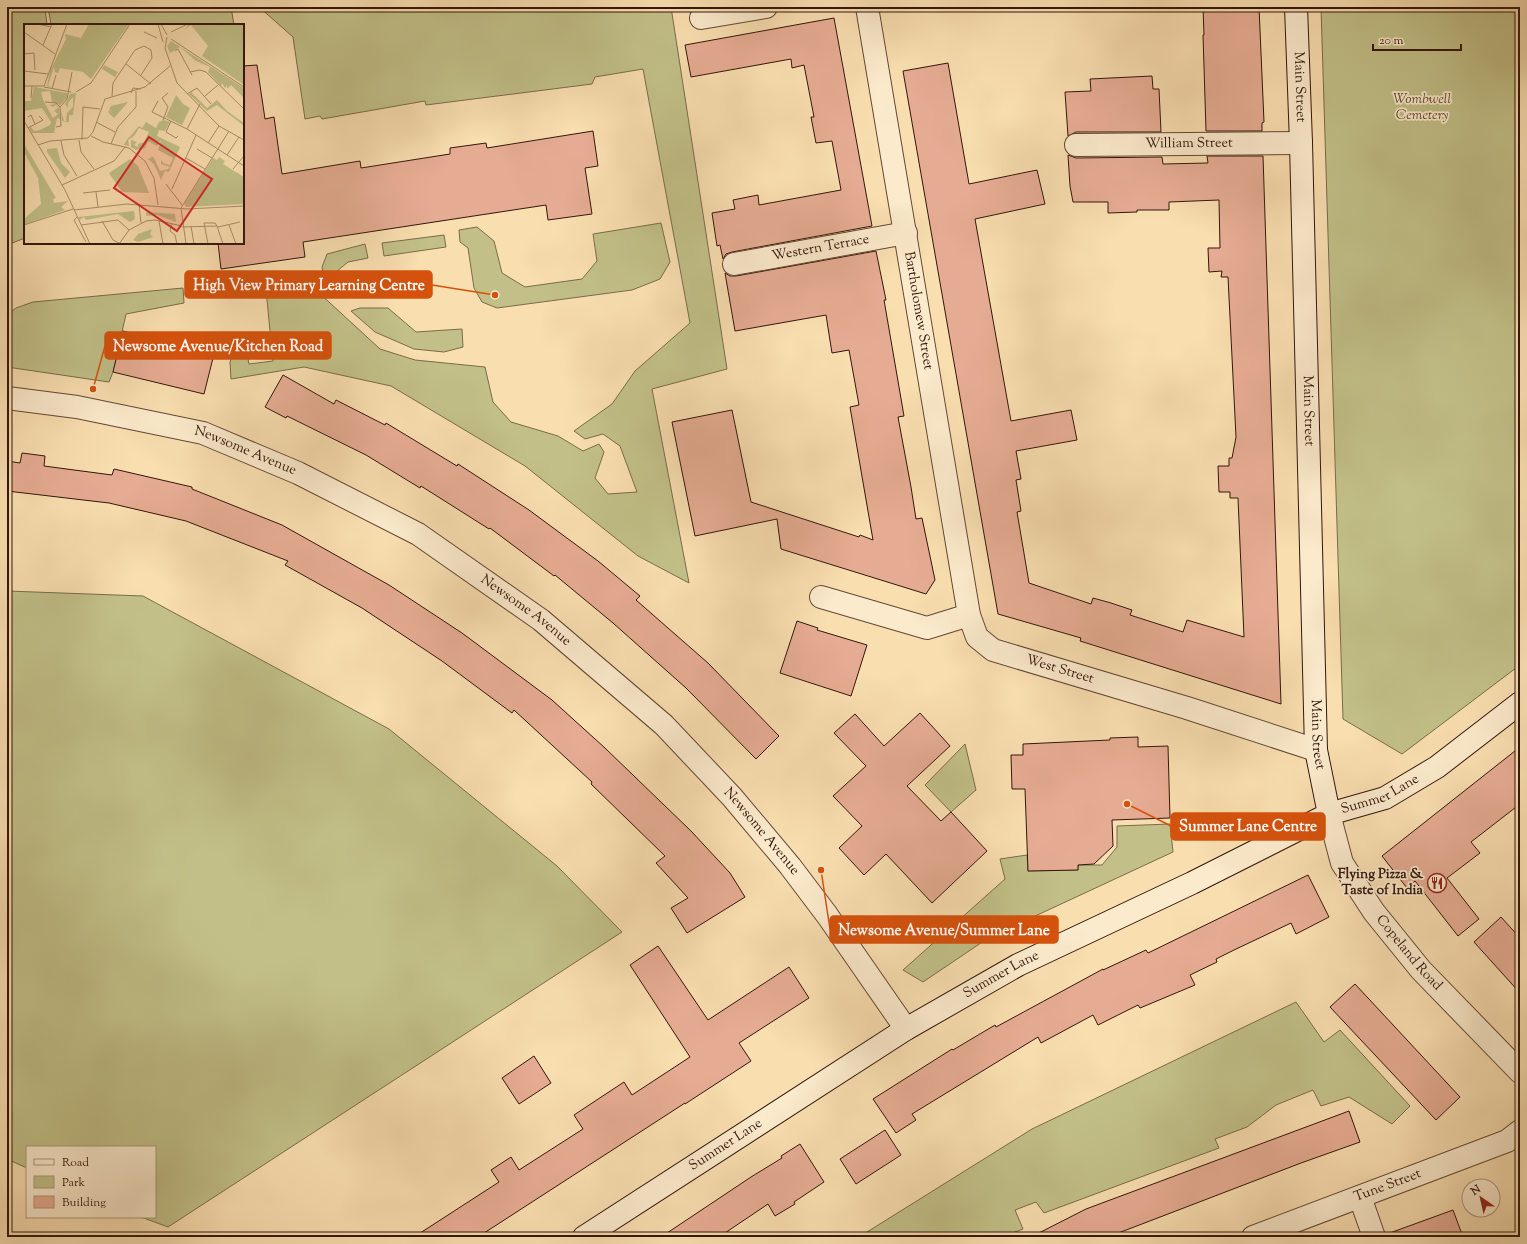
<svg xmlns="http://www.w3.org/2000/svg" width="1527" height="1244" viewBox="0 0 1527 1244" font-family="'Sorts Mill Goudy',serif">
<rect width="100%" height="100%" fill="#f9deb0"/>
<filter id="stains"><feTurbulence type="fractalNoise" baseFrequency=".005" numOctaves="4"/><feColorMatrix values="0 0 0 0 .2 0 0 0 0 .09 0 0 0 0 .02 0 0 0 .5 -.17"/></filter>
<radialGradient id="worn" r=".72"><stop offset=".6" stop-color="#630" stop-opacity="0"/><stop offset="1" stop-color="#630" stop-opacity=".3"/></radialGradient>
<g fill="#c2c088" stroke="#7a6b4a">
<polygon points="7,7 45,7 47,25 25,25 25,238 7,245"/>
<polygon points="48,7 231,7 234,25 51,25"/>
<polygon points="259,7 671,7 727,369 652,389 689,583 638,556 525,466 391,386 304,367 231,379 230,362 236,345 245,344 249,364 273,361 266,290 210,297 208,285 273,281 317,291 380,349 415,360 485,367 493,402 511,422 558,436 583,451 599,444 604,452 595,478 608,494 637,492 620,446 603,434 585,439 574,431 612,404 635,371 690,323 643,69 595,77 592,84 426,105 425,101 322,119 320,116 305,119 293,37"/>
<polygon points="1321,7 1520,7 1520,665 1402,754 1343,719"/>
<polygon points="661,223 670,262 660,279 632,290 497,308 482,302 474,288 468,248 460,242 459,230 477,227 494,241 502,273 525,287 582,279 597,261 593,234"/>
<polygon points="444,235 446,247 384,256 382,243"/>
<polygon points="365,244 368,258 348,262 336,272 335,288 325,287 322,267 327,254"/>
<polygon points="183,288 184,303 126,314 113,372 109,382 7,367 7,315 16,308 33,302"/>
<polygon points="360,308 388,308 416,332 462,329 463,347 444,352 414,349 375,332 351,311"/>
<polygon points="7,591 143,596 389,729 557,866 622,932 168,1227 141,1217 155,1217 155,1147 27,1147 27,1168 7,1159"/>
<polygon points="965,744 976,790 951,812 925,785"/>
<polygon points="1170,824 1173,852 1018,924 1015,920 923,982 903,970 1005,879 1000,859 1027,855 1028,871 1078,870 1078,865 1102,865 1117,847 1117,826"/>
<polygon points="1296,1002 1324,1042 1340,1030 1410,1106 1392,1124 1349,1097 1321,1106 1313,1090 1276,1105 1247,1127 1215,1139 1219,1148 1044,1213 1036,1202 1015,1210 1023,1229 1002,1237 859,1237 1032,1129"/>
</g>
<g fill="#e6ac93" stroke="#33160b">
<polygon points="1203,7 1259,7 1264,122 1262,123 1262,131 1206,131 1203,35 1204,35"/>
<polygon points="834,18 872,226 732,252 726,254 723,259 720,245 717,246 712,213 735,209 733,200 758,195 759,205 841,190 832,141 816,143 811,117 814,117 804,65 792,68 791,59 691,77 685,45"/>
<polygon points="948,63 969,184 1037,170 1045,204 975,219 1011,421 1071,410 1077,440 1016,451 1021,479 1016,480 1021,511 1017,512 1029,583 1091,604 1093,598 1111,603 1132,610 1130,615 1183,632 1187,620 1244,637 1238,498 1230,498 1230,492 1219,492 1218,466 1229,466 1229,458 1232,458 1236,437 1228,277 1221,277 1222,271 1209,272 1208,248 1220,248 1219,200 1169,202 1169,210 1137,210 1137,212 1108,213 1108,202 1073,202 1070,186 1068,155 1076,158 1162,157 1163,164 1208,163 1207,156 1263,156 1281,704 1080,641 1081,638 998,614 903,71"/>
<polygon points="257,65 265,119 274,117 282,174 360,161 361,168 450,154 450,148 486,143 487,148 593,131 598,166 585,168 592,214 548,220 546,205 303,242 305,257 221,269 218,243 243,243 243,66"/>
<polygon points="1152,76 1153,89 1159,89 1161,132 1076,132 1068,136 1065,92 1091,91 1090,79"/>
<polygon points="876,251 886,300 884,300 904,416 898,417 911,487 916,519 922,518 935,580 926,594 781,549 777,519 695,536 672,422 732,410 751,502 859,537 860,535 873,540 850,407 859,405 849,350 832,353 826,315 735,331 725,273 730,276 736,276"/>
<polygon points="123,331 214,354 204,394 113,372"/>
<polygon points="283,375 334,404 336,400 385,425 386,423 457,466 458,464 529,510 598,561 640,596 636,600 708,663 779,736 756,759 686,688 613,623 555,575 554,576 490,528 489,529 421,486 420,488 366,455 287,416 286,418 265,407"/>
<polygon points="22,453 45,456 44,466 112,475 114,469 192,487 192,489 282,525 389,585 462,633 552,700 605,748 691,831 730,873 745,897 687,933 671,908 688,898 656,863 665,856 591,784 592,782 514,710 512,713 442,661 362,608 285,565 288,561 186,521 109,503 7,491 7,461 20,463"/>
<polygon points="797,621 818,628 817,630 867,645 851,696 780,673"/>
<polygon points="920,713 950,746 907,786 941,821 951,812 987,851 932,903 886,854 864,875 839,848 862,826 833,796 866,766 834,733 855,714 884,746"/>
<polygon points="1138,737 1138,747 1168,746 1170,818 1112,820 1113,846 1094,864 1078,865 1078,870 1028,871 1025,789 1012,789 1011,755 1023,755 1023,744 1110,740 1110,738"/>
<polygon points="1520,747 1520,804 1471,842 1480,853 1447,878 1479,919 1458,936 1415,881 1407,888 1382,856"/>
<polygon points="1308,875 1329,917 1296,934 1291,923 1234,950 1216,959 1217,962 1190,975 1195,985 1140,1008 1138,1005 1098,1025 1093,1015 1041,1043 1038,1037 912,1114 916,1120 896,1133 873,1099 952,1049 953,1050 995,1025 996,1027 1103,969 1103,970 1146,950 1148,953"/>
<polygon points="1501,917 1520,938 1520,993 1474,942"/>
<polygon points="658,946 708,1020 789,967 809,998 739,1043 751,1061 685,1104 685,1103 478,1237 414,1237 499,1182 491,1170 511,1157 519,1170 583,1129 574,1115 624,1082 632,1095 690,1057 630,965"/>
<polygon points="1355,984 1460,1097 1436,1120 1330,1007"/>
<polygon points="534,1056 551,1083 519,1104 502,1078"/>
<polygon points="1349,1111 1360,1142 1301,1163 1108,1237 1031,1237 1086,1209"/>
<polygon points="885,1130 901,1155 856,1184 840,1159"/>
<polygon points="800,1144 824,1182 794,1202 795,1204 775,1216 768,1204 719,1237 661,1237 751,1177 782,1158 781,1156"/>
<polygon points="1453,1210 1463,1237 1387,1237 1387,1234"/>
</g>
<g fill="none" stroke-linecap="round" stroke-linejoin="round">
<defs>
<g id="street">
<path id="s1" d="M867,7L969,615"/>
<polyline points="701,18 766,7"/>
<path id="s2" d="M1076,145L1301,143"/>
<path id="s3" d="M734,264L906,233"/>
<path id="s4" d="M7,398L77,407L203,433L298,473L418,534L541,620L664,725L732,797L790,866L827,915L906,1029"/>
<path id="s5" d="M821,597L927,628L969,615L977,637L993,650L1187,708L1316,750"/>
<path id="s6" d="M1329,814L1342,863L1374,912L1421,970L1520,1072"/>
<polyline points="1360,1197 1374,1237"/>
<path id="s7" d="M1253,1237L1507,1141L1520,1131"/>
</g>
<g id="secondary">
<path id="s8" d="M1296,7L1301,143L1316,750L1329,814"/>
<path id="s9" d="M584,1237L906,1029L1018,965L1192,883L1329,814L1385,798L1437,767L1520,703"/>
</g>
</defs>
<use href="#street" stroke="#644834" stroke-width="24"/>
<use href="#secondary" stroke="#33160b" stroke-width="24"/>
<use href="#street" stroke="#fbeacc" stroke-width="22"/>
<use href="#secondary" stroke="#fbeacc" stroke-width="22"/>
</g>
<defs>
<symbol id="restaurant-ring" viewBox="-11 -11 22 22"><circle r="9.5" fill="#fbeacc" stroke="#8f2418" stroke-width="1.5"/><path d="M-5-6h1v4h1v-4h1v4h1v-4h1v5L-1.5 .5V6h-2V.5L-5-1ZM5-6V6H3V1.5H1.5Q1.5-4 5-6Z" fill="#8f2418"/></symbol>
</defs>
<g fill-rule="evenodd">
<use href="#restaurant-ring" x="1426" y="872" width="22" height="22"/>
</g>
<g text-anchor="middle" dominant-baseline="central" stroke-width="3.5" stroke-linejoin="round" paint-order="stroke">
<g font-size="14" fill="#33160b" stroke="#fbeacc">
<text stroke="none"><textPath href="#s8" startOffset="80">Main Street</textPath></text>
<text stroke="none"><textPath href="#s2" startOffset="113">William Street</textPath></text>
<text stroke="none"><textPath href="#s3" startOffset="88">Western Terrace</textPath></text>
<text stroke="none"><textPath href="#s1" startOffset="308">Bartholomew Street</textPath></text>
<text stroke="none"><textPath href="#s8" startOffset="404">Main Street</textPath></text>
<text stroke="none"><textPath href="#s4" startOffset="245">Newsome Avenue</textPath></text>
<text stroke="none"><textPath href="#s4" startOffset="569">Newsome Avenue</textPath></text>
<text stroke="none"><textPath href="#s5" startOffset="268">West Street</textPath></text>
<text stroke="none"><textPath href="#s8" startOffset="728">Main Street</textPath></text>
<text stroke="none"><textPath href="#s9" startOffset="913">Summer Lane</textPath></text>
<text stroke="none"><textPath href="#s4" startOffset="893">Newsome Avenue</textPath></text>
<text stroke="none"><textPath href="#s6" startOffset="163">Copeland Road</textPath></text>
<text stroke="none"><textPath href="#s9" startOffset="493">Summer Lane</textPath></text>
<text stroke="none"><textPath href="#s9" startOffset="169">Summer Lane</textPath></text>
<text stroke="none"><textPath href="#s7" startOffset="144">Tune Street</textPath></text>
</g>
<g font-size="14" font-style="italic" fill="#5e4930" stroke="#fbeacc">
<text x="1422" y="100">Wombwell<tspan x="1422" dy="16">Cemetery</tspan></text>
</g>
<g font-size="14" font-weight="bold" fill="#33160b" stroke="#fbeacc" text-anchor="end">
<text x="1423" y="875">Flying Pizza &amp;<tspan x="1423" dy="16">Taste of India</tspan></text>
</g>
</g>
<g transform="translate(24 24)">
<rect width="220" height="220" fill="#f9deb0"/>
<path d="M65,0H105L67,55L59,48L36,44L34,49L31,48L30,43L24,61L27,63L23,62L26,47L42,15L41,10L57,14ZM165,0H220V61L178,32L184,22L167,1L160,6ZM147,17L220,64V74L207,61L203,65V61L201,64L198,59L197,62L184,48L186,43L172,37L156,23L146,29L143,22ZM80,41L94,48L91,53L78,45ZM10,63L43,69V74L36,81L28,78L26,67L17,68L19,76L29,94L34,90L30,87L34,84L32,81L29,83L25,81L32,80L35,84L36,95L33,94L30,109H8L5,104L7,103L10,107L16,106L26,101L27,98L18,84L0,87V77H7ZM167,68L183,84L193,76L203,87L220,99V102L193,81L183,87L165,70ZM52,69L49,91H45V98L38,97L37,86L40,97H42L43,89L49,83V73L44,79V84L41,80L46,70ZM152,71L159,80L166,84L158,101L142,93ZM104,78L90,94L84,88L85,86L89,90L85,85L87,82ZM140,96L146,98L141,107L135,106L133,112L156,123L145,148L141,147L137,156L130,140L124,135L128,133L126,131L130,134L136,147L144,145L146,143L137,140V136L139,139L146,141L149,134L134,126L137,116L133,122L124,117L121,124L112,126L107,123V116L113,118L110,121L114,123V120L120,118L125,108L115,104L110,112L104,116L105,122L100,121L102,117L108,110L115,102L118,104L122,98L132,104L135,98ZM0,120L29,169L32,174L29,175L30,179L44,177L37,183L41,186L0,201V195L17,180L14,154L0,128ZM33,124L37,139L46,148L41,154L23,128V125ZM195,133L201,137L199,140L220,153V180L162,183L160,180L189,134L193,136ZM106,135L114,142L125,169L98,168L85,149ZM110,187L111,195L106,198L94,190L62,196L60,193L56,196L54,193ZM122,188L151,190L152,198L133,191L122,192ZM128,205L126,210L129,213L114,218L109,216L114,210Z" fill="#c2c088"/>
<path fill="none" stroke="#aa8e6e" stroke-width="1" d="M14,0L27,3M134,0L139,18M137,0L143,11M0,8L31,30M120,8L133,14M147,8L164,0M143,13L141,24L153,59L195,102L220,116M147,15L220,63M19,21L28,0M151,27L154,25L168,51M0,30L10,29L11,46M102,40L127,60M0,47L24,50M166,48L176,46L182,48L220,85M0,62H20L43,0M20,63L47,68M28,65L32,51M52,68L67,59L106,0M107,69L109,64L117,65M163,70L173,64L187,80M88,72L89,59L111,26L120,22L127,26L128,34L117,51M181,72L194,61M7,74L8,62M134,77L128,88L163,105L220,142M21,78L32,79L36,83M4,93L7,91L11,100M139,96L144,83L138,74L144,69M0,97L41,166L66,220M147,97L142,108L152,114L154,112M72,98L91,108M32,103L37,102L36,83L43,75L48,48M4,104L19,96L15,92M163,105L176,80M67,112L79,118L105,124L121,137L130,154L134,181M55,116L57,128L70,145M58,116L59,83L76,85M37,117L40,131L53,152M184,119L195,102M87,120L94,103L112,83V67M14,121L26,117L64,114L69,108L81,75L121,63L146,42M173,125L188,134M203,131L215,113M162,134L181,145M209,145L220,132M142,160L158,181M38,161L90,137L101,123M148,165L172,111M72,168L74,183M59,169L86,166M115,180L117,199M50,186L103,180L163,185L220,182M53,193L50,196L62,218M78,197L89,216L97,220M135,197L139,220M148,200L146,207L151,211L153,220M0,201L49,185M57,201L94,196L105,206M205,201L212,220M167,202L170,220M158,203L193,202L199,220M194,203L216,198M95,220L105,206L122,197L131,196L158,202M162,220L157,184L205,107M184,220L180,199H191L193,202"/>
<path fill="#d62828" fill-opacity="0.15" stroke="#d62828" stroke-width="2" d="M125,113L188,155L153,207L90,164Z"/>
<rect width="220" height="220" fill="none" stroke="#33160b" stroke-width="2"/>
</g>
<path fill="none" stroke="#d6520c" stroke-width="1.5" d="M495 295L432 285M93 389L105 346M1127 804L1171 826M821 870L830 929"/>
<g fill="#d6520c" stroke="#fbeacc" stroke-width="1.5">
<circle cx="495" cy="295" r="4"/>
<circle cx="93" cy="389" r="4"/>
<circle cx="1127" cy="804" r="4"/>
<circle cx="821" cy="870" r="4"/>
</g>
<g fill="#d6520c" stroke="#d6520c" stroke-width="1.5">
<rect x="185" y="271" width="247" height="27" rx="4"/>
<rect x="105" y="332" width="226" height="27" rx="4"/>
<rect x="1171" y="813" width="154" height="27" rx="4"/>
<rect x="830" y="916" width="228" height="27" rx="4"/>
</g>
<g font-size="15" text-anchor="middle" font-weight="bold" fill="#fff">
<text x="309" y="290">High View Primary Learning Centre</text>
<text x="218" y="351">Newsome Avenue/Kitchen Road</text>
<text x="1248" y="831">Summer Lane Centre</text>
<text x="944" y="935">Newsome Avenue/Summer Lane</text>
</g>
<rect width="1527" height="1244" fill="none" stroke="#f9deb0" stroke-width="24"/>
<rect x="8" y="8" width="1511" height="1228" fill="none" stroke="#33160b" stroke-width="2"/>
<rect x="12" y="12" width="1503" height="1220" fill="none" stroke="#33160b"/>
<rect x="26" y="1146" width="130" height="72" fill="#fbeacc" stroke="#ab957f"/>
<rect x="34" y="1159" width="20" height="6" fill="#fbeacc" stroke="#ab957f"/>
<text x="62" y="1166" font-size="12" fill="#33160b">Road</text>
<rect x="34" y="1176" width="20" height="12" fill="#c2c088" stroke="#ab957f"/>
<text x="62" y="1186" font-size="12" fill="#33160b">Park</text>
<rect x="34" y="1196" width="20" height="12" fill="#e6ac93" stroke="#ab957f"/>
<text x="62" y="1206" font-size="12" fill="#33160b">Building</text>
<g transform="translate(1481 1198) rotate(326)"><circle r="19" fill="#fbeacc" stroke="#ab957f"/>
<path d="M0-3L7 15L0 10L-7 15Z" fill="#8f2418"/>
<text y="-6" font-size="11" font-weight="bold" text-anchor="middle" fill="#33160b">N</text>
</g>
<path d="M1373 44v6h88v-6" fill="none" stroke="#33160b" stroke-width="2"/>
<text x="1379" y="44" font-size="12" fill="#33160b" stroke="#fbeacc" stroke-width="3" paint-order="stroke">20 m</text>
<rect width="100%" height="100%" filter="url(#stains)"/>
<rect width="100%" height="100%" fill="url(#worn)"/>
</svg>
